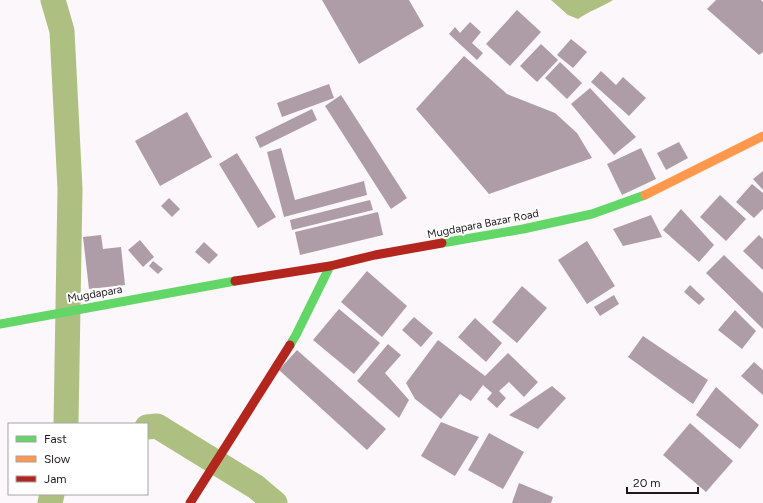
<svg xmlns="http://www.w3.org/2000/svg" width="763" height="503" viewBox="0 0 763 503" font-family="Figtree,sans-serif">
<rect width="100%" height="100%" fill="#fcf7fa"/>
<path fill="#adc081" d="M551,0H613C602,7 589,11 578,19L568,15Z"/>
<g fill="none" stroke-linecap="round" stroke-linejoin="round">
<g stroke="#adc081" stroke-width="25">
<polyline points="53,0 62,31 70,189 66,424"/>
<polyline points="147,427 157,426 256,487 275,503"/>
<polyline points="50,503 52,494"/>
</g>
</g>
<g fill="#ae9ca6">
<polygon points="322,0 409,0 424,26 359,64"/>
<polygon points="716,0 761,0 763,2 763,52 759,55 707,9"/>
<polygon points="517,10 541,32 510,66 486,44"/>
<polygon points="470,22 481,32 472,43 483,53 477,60 449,34 455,27 460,33"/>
<polygon points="571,39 587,52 573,68 557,55"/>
<polygon points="541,44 558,60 537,82 520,66"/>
<polygon points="464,56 507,94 555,113 577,133 592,158 489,194 416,109"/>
<polygon points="560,62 582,83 567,99 545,78"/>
<polygon points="601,71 616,85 623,77 646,98 629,116 591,82"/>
<polygon points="329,84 334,98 282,117 277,103"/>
<polygon points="590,88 636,137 614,155 571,104"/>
<polygon points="341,95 407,198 391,209 325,106"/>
<polygon points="312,109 317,120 260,148 255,137"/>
<polygon points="187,112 212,157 160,186 135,141"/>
<polygon points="679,142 688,158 666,170 657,153"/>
<polygon points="281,148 295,200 364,181 367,195 284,217 267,152"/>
<polygon points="641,148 656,179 622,195 607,164"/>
<polygon points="237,153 276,217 258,228 219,164"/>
<polygon points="763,171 763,190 753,179"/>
<polygon points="752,184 763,193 763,209 754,218 736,202"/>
<polygon points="720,195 746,219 726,241 700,217"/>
<polygon points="169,198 180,209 172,217 161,206"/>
<polygon points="370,200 373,210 292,230 290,220"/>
<polygon points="681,209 714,245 699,262 663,230"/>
<polygon points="378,212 383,235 300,255 295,232"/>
<polygon points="651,215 662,237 623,246 613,229"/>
<polygon points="101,235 103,249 121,247 125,285 89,289 83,237"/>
<polygon points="759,235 763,239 763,270 743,251"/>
<polygon points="140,240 154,257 143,267 128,250"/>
<polygon points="587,241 615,286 587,304 558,260"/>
<polygon points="204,242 218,255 209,264 195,252"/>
<polygon points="724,255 763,293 763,329 706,273"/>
<polygon points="153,261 163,269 158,274 149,266"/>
<polygon points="367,271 407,306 382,337 341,302"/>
<polygon points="690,285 705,299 699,305 684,292"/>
<polygon points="522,286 547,308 517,343 492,322"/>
<polygon points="614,295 619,304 600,316 594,307"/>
<polygon points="339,309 380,343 354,374 313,340"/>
<polygon points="735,310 756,331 742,349 718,330"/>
<polygon points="414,317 433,333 421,347 402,330"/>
<polygon points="475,318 502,343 486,362 458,337"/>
<polygon points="643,336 708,380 693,404 628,357"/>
<polygon points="438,340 485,376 508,353 538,382 524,397 509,382 499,391 506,398 497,408 487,399 492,393 483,385 471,401 460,394 441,419 415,399 406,383"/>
<polygon points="388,344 401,355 385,373 409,400 399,418 357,381"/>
<polygon points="297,350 386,429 367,450 279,370"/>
<polygon points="754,362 763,370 763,395 741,376"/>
<polygon points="552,386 566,398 538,429 509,415"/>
<polygon points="716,387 759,425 740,449 696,415"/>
<polygon points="441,422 479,437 455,476 421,456"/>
<polygon points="690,423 733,461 706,492 663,455"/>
<polygon points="489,433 524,452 503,489 468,470"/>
<polygon points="519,483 553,497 551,503 512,503"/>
</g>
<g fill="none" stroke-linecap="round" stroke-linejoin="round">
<g stroke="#63d668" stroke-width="9">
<polyline points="442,243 523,229 592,214 645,195"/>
<polyline points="0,324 235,281"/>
<polyline points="290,345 296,335 330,266"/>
</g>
<polyline stroke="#ff974d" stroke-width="9" points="645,195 763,136"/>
<g stroke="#b3261e" stroke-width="9">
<polyline points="235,281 330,266 375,255 442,243"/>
<polyline points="190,503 290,345"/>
</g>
</g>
<g text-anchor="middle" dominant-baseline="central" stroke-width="4" stroke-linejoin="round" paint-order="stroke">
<g font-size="11" fill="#20181c" stroke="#fff">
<text transform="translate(483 224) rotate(-11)">Mugdapara Bazar Road</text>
<text transform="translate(95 294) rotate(-10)">Mugdapara</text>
</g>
</g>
<rect x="8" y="423" width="140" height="72" fill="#ffffff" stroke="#a6a3a4"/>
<rect x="16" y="436" width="20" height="6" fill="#63d668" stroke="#a6a3a4"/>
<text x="44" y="443" font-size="12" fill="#20181c">Fast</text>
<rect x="16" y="456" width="20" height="6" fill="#ff974d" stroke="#a6a3a4"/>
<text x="44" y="463" font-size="12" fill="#20181c">Slow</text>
<rect x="16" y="476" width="20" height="6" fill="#b3261e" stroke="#a6a3a4"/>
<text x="44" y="483" font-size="12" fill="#20181c">Jam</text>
<path d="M627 487v6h71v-6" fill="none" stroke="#20181c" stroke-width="2"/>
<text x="633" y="487" font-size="12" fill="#20181c" stroke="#ffffff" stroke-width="3" paint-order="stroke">20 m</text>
</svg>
